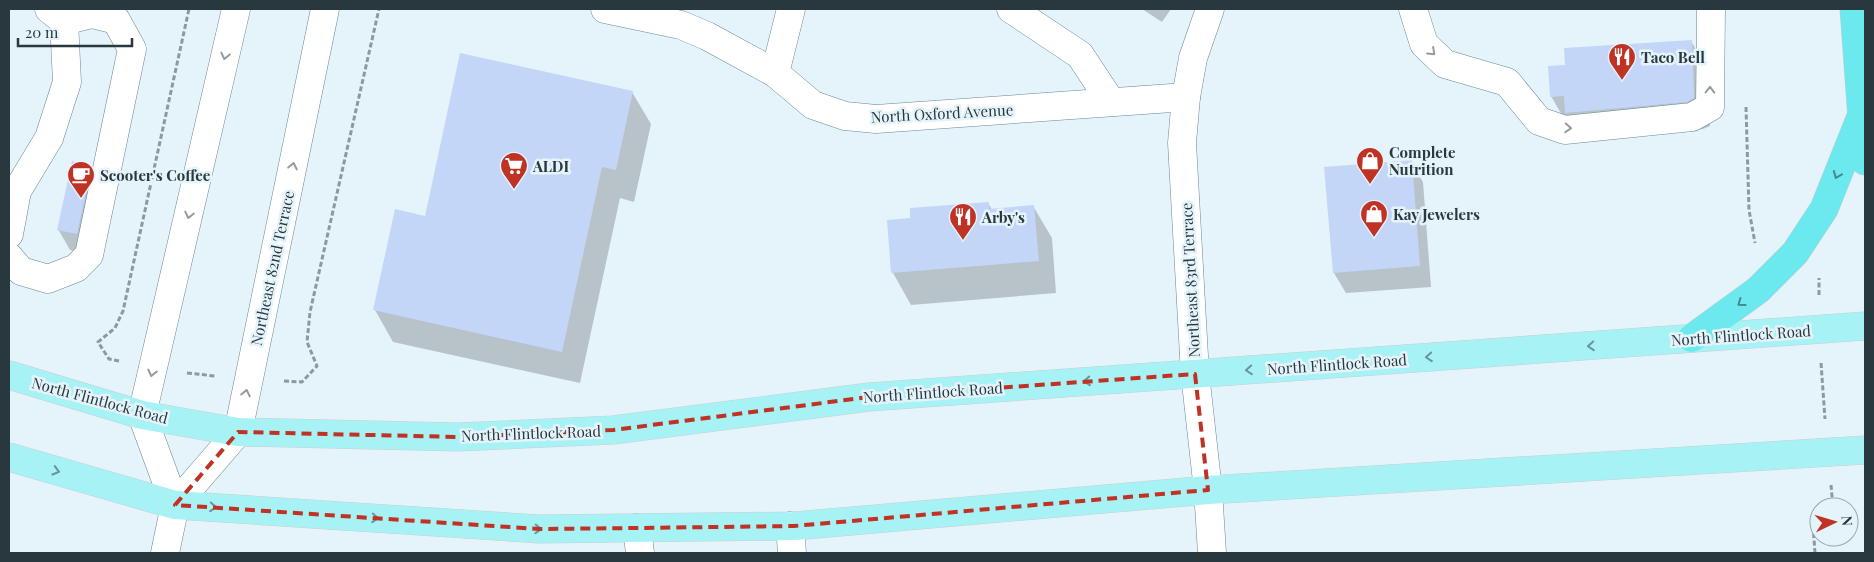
<svg xmlns="http://www.w3.org/2000/svg" width="1874" height="562" viewBox="0 0 1874 562" font-family="'Playfair Display',serif">
<rect width="100%" height="100%" fill="#e5f4fb"/>
<g fill="#0003">
<polygon points="1142,9 1171,9 1162,22"/>
<polygon points="1691,41 1707,69 1710,126 1703,129 1582,140 1567,124 1551,96 1567,66"/>
<polygon points="632,92 651,124 634,202 620,198 580,383 393,342 375,310 426,218"/>
<polygon points="1411,162 1423,182 1431,287 1346,293 1334,273"/>
<polygon points="91,167 103,188 89,254 70,250 58,229"/>
<polygon points="988,203 992,210 1033,206 1052,238 1056,293 911,305 893,273 912,219"/>
</g>
<g fill="#c3d6f8">
<polygon points="1692,40 1694,98 1687,102 1565,113 1564,96 1550,97 1548,66 1565,65 1564,48"/>
<polygon points="460,53 633,91 616,170 602,167 562,352 373,310 395,209 425,216"/>
<polygon points="1412,160 1420,266 1333,273 1324,167"/>
<polygon points="72,161 92,166 77,234 57,230"/>
<polygon points="989,202 989,209 1034,205 1039,261 891,273 887,220 910,218 910,208"/>
</g>
<g fill="none" stroke-linecap="round" stroke-linejoin="round">
<defs>
<g id="minor">
<polyline points="605,9 681,25 707,36 775,73 813,105 845,116 876,119 1186,97"/>
<polyline points="1011,9 1080,55 1111,102"/>
<polyline points="1210,9 1193,58 1186,97 1182,143 1195,374 1208,490 1212,553"/>
<polyline points="1413,9 1424,44 1445,64 1507,82 1539,121 1565,130 1692,117 1710,107 1711,9"/>
<polyline points="775,73 791,9"/>
<polyline points="9,234 17,191 49,138 67,82 64,21 49,9"/>
<polyline points="9,257 21,271 48,279 76,268 89,255 132,49 116,20 92,14 64,21"/>
<polyline points="175,505 142,415 236,9"/>
<polyline points="790,526 792,553"/>
<polyline points="637,528 640,553"/>
<polyline points="165,553 175,505 238,432 325,9"/>
</g>
<g id="major">
<polyline points="9,375 142,415 238,432 458,437 613,430 869,397 1865,326"/>
<polyline points="9,457 175,505 539,529 794,526 1208,490 1865,450"/>
</g>
<g id="highway">
<polyline points="1854,9 1865,161"/>
<polyline points="1692,338 1758,290 1795,253 1824,209 1862,114"/>
</g>
</defs>
<use href="#minor" stroke="#689" stroke-width="29"/>
<use href="#major" stroke="#cccfd1" stroke-width="29"/>
<use href="#highway" stroke="#cccfd1" stroke-width="29"/>
<g stroke="#8b9aa1" stroke-width="3" stroke-dasharray="5 2.5" stroke-linecap="butt">
<polyline points="1746,107 1749,210 1755,243"/>
<polyline points="1819,295 1819,278"/>
<polyline points="119,361 109,359 98,342 115,328 123,311 189,9"/>
<polyline points="1821,363 1825,419"/>
<polyline points="187,373 215,376"/>
<polyline points="284,381 302,382 317,366 307,342 310,312 379,9"/>
<polyline points="1831,485 1833,507"/>
<polyline points="1815,553 1813,525 1819,523"/>
</g>
<use href="#minor" stroke="#fff" stroke-width="28"/>
<use href="#major" stroke="#a6f2f5" stroke-width="28"/>
<use href="#highway" stroke="#6be9ee" stroke-width="28"/>
</g>
<defs><path id="oneway-chevron" d="M-2-3.5L2.5 0L-2 3.5" fill="none" stroke-width="1.6" stroke-linecap="round" stroke-linejoin="round" transform="scale(1.25)"/></defs>
<g stroke="#949b9f">
<use href="#oneway-chevron" transform="translate(1432 52) rotate(43)"/>
<use href="#oneway-chevron" transform="translate(225 56) rotate(103)"/>
<use href="#oneway-chevron" transform="translate(1710 90) rotate(-89)"/>
<use href="#oneway-chevron" transform="translate(1568 128) rotate(3)"/>
<use href="#oneway-chevron" transform="translate(293 166) rotate(-78)"/>
<use href="#oneway-chevron" transform="translate(189 215) rotate(103)"/>
<use href="#oneway-chevron" transform="translate(152 373) rotate(103)"/>
<use href="#oneway-chevron" transform="translate(246 393) rotate(-78)"/>
</g>
<g stroke="#47878e">
<use href="#oneway-chevron" transform="translate(1837 175) rotate(112)"/>
<use href="#oneway-chevron" transform="translate(1741 303) rotate(144)"/>
</g>
<g stroke="#68949a">
<use href="#oneway-chevron" transform="translate(1591 346) rotate(176)"/>
<use href="#oneway-chevron" transform="translate(1429 357) rotate(176)"/>
<use href="#oneway-chevron" transform="translate(1249 370) rotate(176)"/>
<use href="#oneway-chevron" transform="translate(1087 381) rotate(176)"/>
<use href="#oneway-chevron" transform="translate(56 471) rotate(16)"/>
<use href="#oneway-chevron" transform="translate(213 507) rotate(4)"/>
<use href="#oneway-chevron" transform="translate(375 518) rotate(4)"/>
<use href="#oneway-chevron" transform="translate(538 529) rotate(2)"/>
</g>
<path fill="none" stroke="#bf3224" stroke-width="4" stroke-dasharray="10 6" stroke-linejoin="round" d="M1195,374L1208,490L794,526L637,528L539,529L175,505L238,432L458,437L613,430L869,397Z"/>
<defs>
<symbol id="restaurant-pin" viewBox="-11 -11 22 30"><path d="M0 17L-7.5 6A9.5 9.5 0 1 1 7.5 6Z" fill="#bf3224" stroke="#e5f4fb"/><path d="M-5-6h1v4h1v-4h1v4h1v-4h1v5L-1.5 .5V6h-2V.5L-5-1ZM5-6V6H3V1.5H1.5Q1.5-4 5-6Z" fill="#fff"/></symbol>
<symbol id="shop-pin" viewBox="-11 -11 22 30"><path d="M0 17L-7.5 6A9.5 9.5 0 1 1 7.5 6Z" fill="#bf3224" stroke="#e5f4fb"/><path d="M-5-2.5h2.3a2.7 3.5 0 0 1 5.4 0H5L5.5 6h-11ZM-1.5-2.5h3a1.5 2.3 0 0 0-3 0Z" fill="#fff"/></symbol>
<symbol id="supermarket-pin" viewBox="-11 -11 22 30"><path d="M0 17L-7.5 6A9.5 9.5 0 1 1 7.5 6Z" fill="#bf3224" stroke="#e5f4fb"/><path d="M-6-5.5h2.5l.6 2H6L4.5 2H-2.5L-4.4-4H-6ZM-1.5 3.2a1.3 1.3 0 1 0 .1 0ZM3 3.2a1.3 1.3 0 1 0 .1 0Z" fill="#fff"/></symbol>
<symbol id="cafe-pin" viewBox="-11 -11 22 30"><path d="M0 17L-7.5 6A9.5 9.5 0 1 1 7.5 6Z" fill="#bf3224" stroke="#e5f4fb"/><path d="M-5.5-4.5H6V0H3Q3 3.5 0 3.5H-2.5Q-5.5 3.5-5.5 0ZM3-3.2v2h1.7v-2ZM-6 4.5H4V6H-6Z" fill="#fff"/></symbol>
</defs>
<g fill-rule="evenodd">
<use href="#restaurant-pin" x="1606" y="41" width="32" height="43"/>
<use href="#shop-pin" x="1354" y="145" width="32" height="43"/>
<use href="#supermarket-pin" x="498" y="150" width="32" height="43"/>
<use href="#cafe-pin" x="65" y="159" width="32" height="43"/>
<use href="#shop-pin" x="1358" y="198" width="32" height="43"/>
<use href="#restaurant-pin" x="947" y="201" width="32" height="43"/>
</g>
<g text-anchor="middle" dominant-baseline="central" stroke-width="5" stroke-linejoin="round" paint-order="stroke">
<g font-size="15" font-weight="bold" fill="#29373f" stroke="#e5f4fb" text-anchor="start">
<text x="1641" y="57">Taco Bell</text>
<text x="1389" y="152">Complete<tspan x="1389" dy="17">Nutrition</tspan></text>
<text x="533" y="166">ALDI</text>
<text x="100" y="175">Scooter's Coffee</text>
<text x="1393" y="214">Kay Jewelers</text>
<text x="982" y="217">Arby's</text>
</g>
<g font-size="15" fill="#29373f" stroke="#e5f4fb">
<text transform="translate(942 113) rotate(-3)">North Oxford Avenue</text>
<text transform="translate(272 268) rotate(-78)">Northeast 82nd Terrace</text>
<text transform="translate(1190 280) rotate(-93)">Northeast 83rd Terrace</text>
<text transform="translate(1741 335) rotate(-4)">North Flintlock Road</text>
<text transform="translate(1337 364) rotate(-4)">North Flintlock Road</text>
<text transform="translate(933 392) rotate(-4)">North Flintlock Road</text>
<text transform="translate(100 400) rotate(15)">North Flintlock Road</text>
<text transform="translate(531 433) rotate(-2)">North Flintlock Road</text>
</g>
</g>
<rect width="1874" height="562" fill="none" stroke="#29373f" stroke-width="20"/>
<g transform="translate(1834 522) rotate(85)"><circle r="24" fill="#e5f4fb" stroke="#9aa8b0"/>
<path d="M0-4L9 19L0 12L-9 19Z" fill="#bf3224"/>
<text y="-8" font-size="14" font-weight="bold" text-anchor="middle" fill="#29373f">N</text>
</g>
<path d="M18 38v8h114v-8" fill="none" stroke="#29373f" stroke-width="2.5"/>
<text x="25" y="38" font-size="15" fill="#29373f" stroke="#e5f4fb" stroke-width="4" paint-order="stroke">20 m</text>
</svg>
